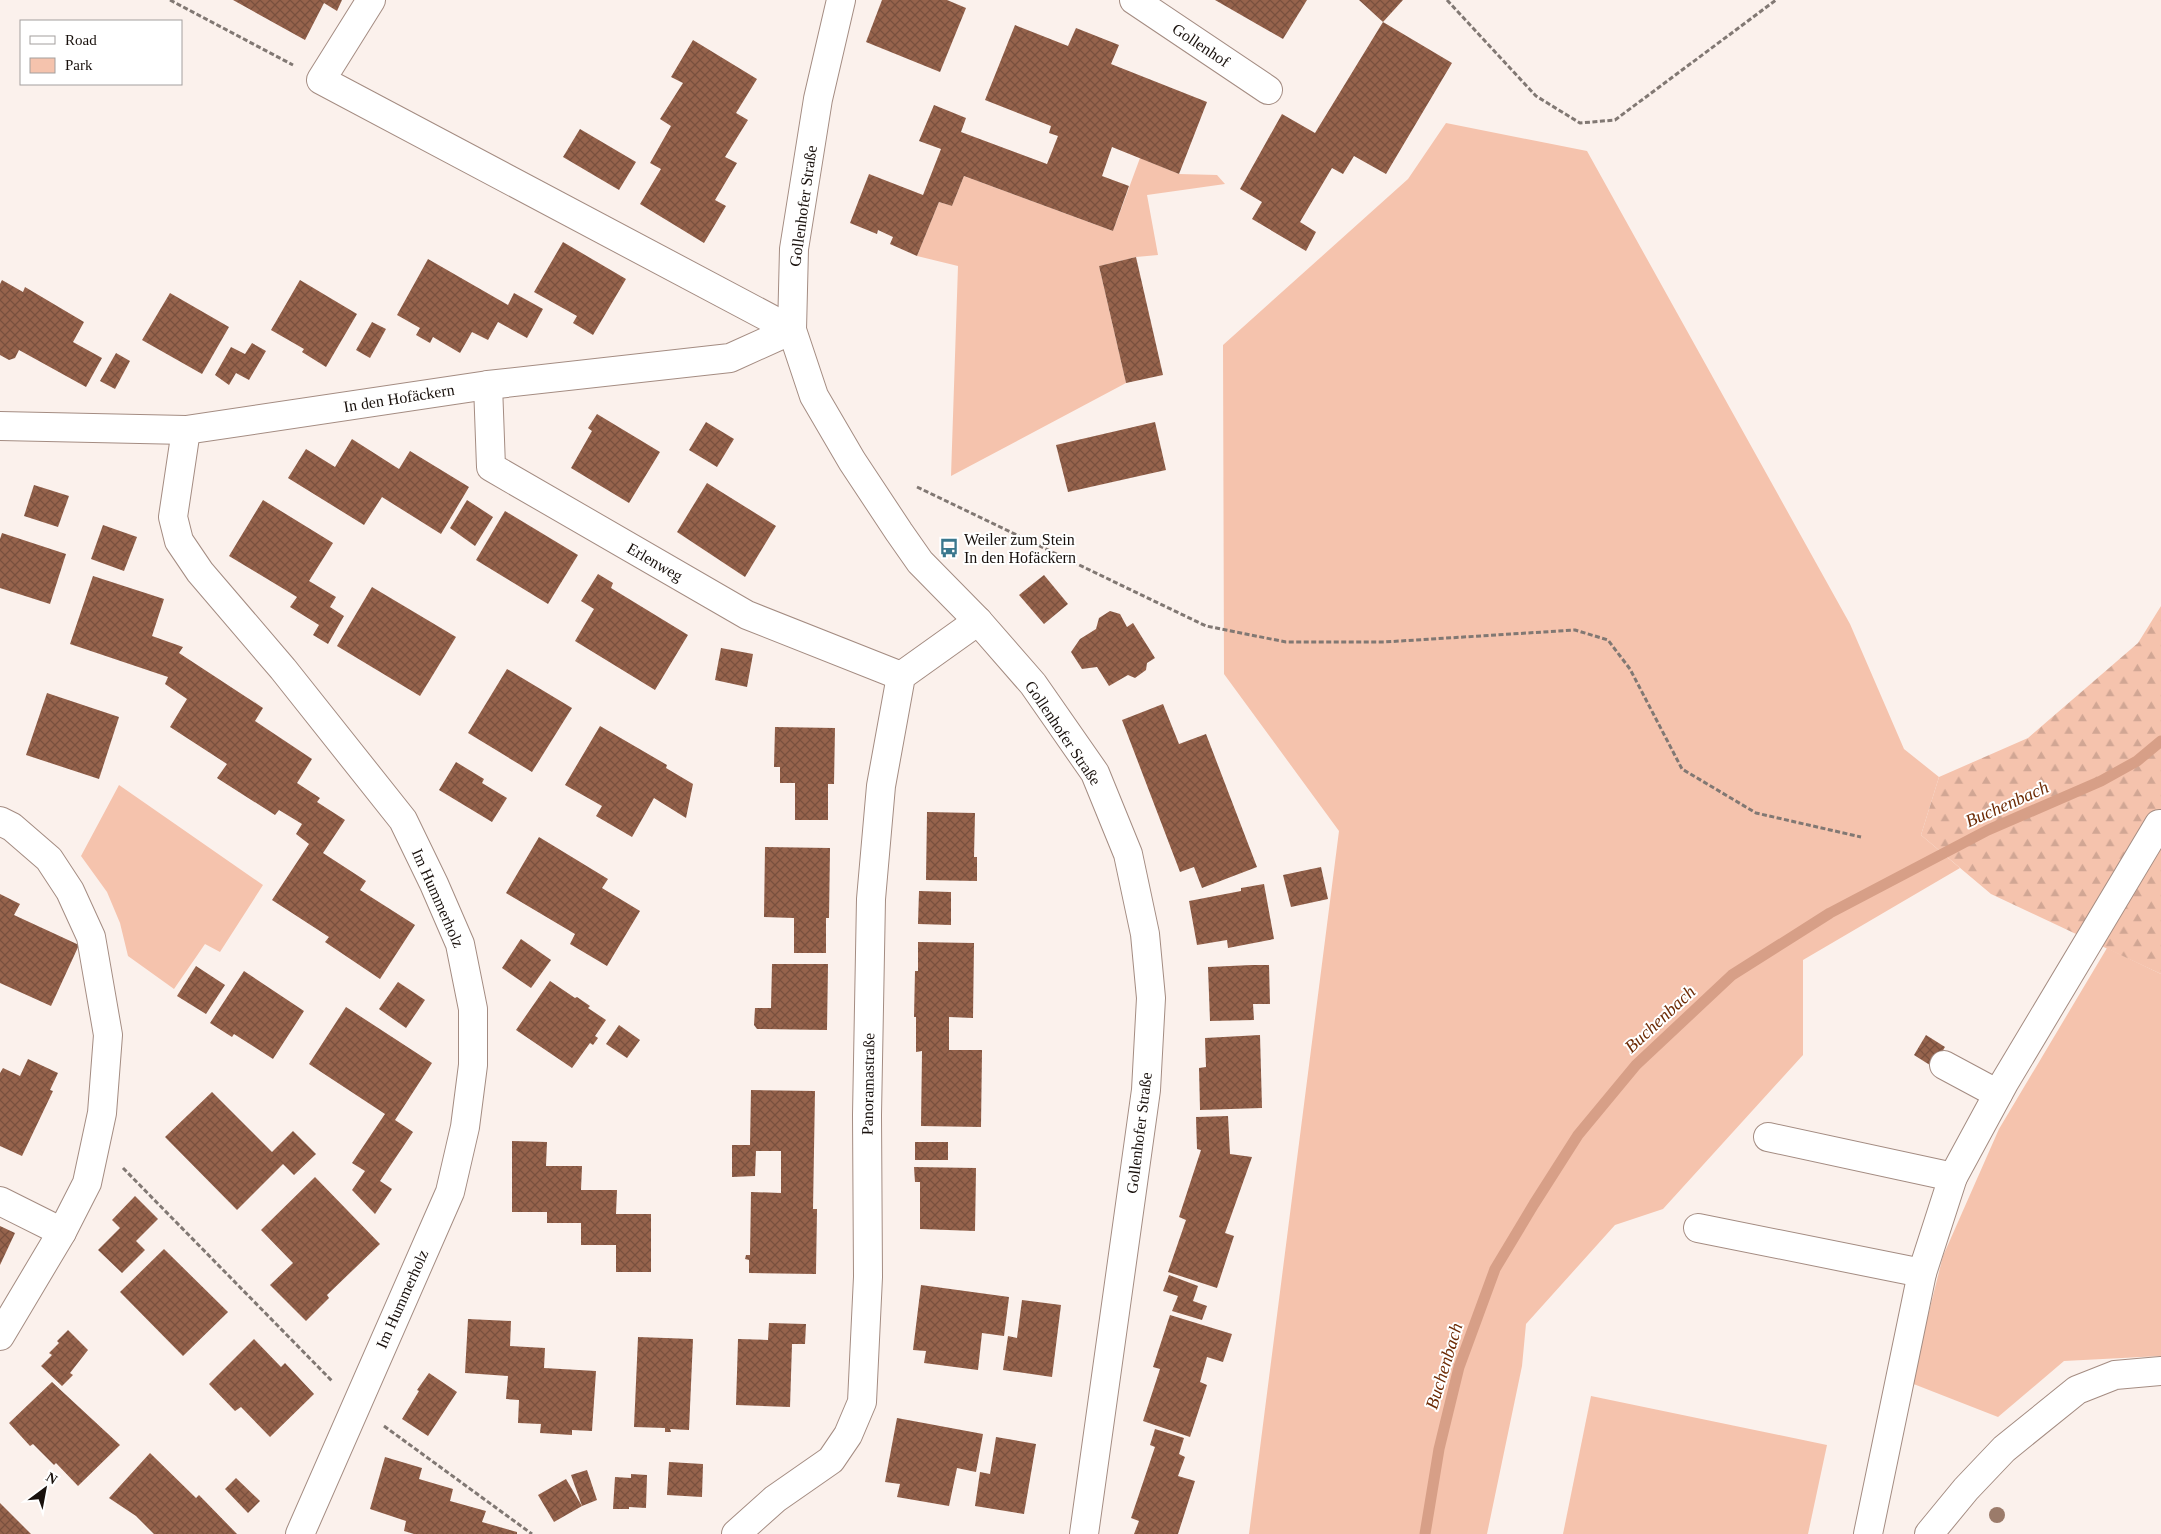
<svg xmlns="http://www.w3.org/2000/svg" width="2161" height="1534" viewBox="0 0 2161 1534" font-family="Georgia,serif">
<defs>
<pattern id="forest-firs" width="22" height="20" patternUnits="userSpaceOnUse" patternTransform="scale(1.25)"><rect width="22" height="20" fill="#f5c3ad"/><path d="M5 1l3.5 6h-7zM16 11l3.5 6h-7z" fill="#d1a694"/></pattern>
<pattern id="building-cross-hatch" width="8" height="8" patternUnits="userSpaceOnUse" patternTransform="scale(1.25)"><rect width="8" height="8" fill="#96634c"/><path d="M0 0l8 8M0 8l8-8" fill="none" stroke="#79503e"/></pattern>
</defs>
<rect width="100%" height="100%" fill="#fbf1ec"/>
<g fill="#f5c3ad">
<polygon points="1446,123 1587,151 1850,624 1904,749 1939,777 1921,835 1960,868 1803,960 1803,1055 1663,1209 1615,1225 1526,1324 1522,1366 1487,1534 1249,1534 1339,831 1224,674 1223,345 1408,179"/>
<polygon points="1140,158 1179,174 1217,175 1225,184 1147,195 1158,255 1136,257 1099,266 1126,383 951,476 958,266 917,256 939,202 952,206 964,176 1113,231"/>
<polygon points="119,785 263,885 220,952 205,944 174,989 128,956 120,923 107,892 81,856"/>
<polygon points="2107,948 2161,974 2161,1356 2064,1361 1998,1417 1911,1383 1943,1256 1999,1129"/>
<polygon points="1591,1396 1827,1445 1808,1534 1563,1534"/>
</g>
<polygon fill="url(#forest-firs)" points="2161,606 2161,974 1991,894 1921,835 1939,777 2028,738 2138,643"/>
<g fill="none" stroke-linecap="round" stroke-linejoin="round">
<polyline stroke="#d79f87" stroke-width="11" points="1425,1534 1439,1449 1459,1367 1495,1269 1534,1204 1578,1135 1636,1065 1732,975 1830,913 1988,830 2101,781 2137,761 2161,741"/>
</g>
<g fill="url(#building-cross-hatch)">
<polygon points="233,0 342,0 337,11 324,3 305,40"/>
<polygon points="882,0 947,0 966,8 940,72 866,42"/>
<polygon points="1215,0 1307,0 1283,39"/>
<polygon points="1359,0 1403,0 1383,22"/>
<polygon points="1383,22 1452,63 1386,174 1354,156 1343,174 1332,168 1300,222 1316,232 1306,251 1252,219 1262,202 1240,189 1282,114 1315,133"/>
<polygon points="1015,25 1068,46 1076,28 1119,45 1111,64 1207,102 1179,174 1112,147 1102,176 1129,186 1113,231 964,176 952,206 939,202 917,256 890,244 893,237 878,230 877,234 850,223 869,174 923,195 941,149 919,141 934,105 966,118 961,132 1047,164 1058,136 1049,133 1051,126 985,100"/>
<polygon points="693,40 757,79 736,113 748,120 725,157 737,163 715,200 726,206 704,243 640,204 661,169 650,163 671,126 660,119 683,83 671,77"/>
<polygon points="580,129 636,162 619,190 563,157"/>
<polygon points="563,242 626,279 593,335 573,323 577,316 534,292"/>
<polygon points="1136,257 1163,375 1126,383 1099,266"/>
<polygon points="428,259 508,305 514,293 543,309 527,338 498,322 488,340 472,332 460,353 433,337 430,343 416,335 420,328 397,315"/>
<polygon points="2,280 23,292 25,287 84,322 73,342 102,358 86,387 19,350 15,358 9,360 0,355 0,284"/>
<polygon points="300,280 357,314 326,367 302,352 304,349 271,330"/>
<polygon points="170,293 229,327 202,374 142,340"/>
<polygon points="372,322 386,329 370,358 356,350"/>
<polygon points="252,343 266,351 249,380 236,373 229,385 215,375 231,347 245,354"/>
<polygon points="116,353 130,361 115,389 100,381"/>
<polygon points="597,414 660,452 629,503 571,468 592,431 588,428"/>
<polygon points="706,422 734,439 717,467 689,450"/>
<polygon points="1155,422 1166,470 1068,492 1056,445"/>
<polygon points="352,439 399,469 410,451 469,487 441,534 382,497 364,525 288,478 306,449 335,467"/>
<polygon points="707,483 776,526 745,577 677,532"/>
<polygon points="34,485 69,496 58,527 24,516"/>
<polygon points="263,500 333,543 309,581 336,597 330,607 344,616 328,644 313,635 319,625 290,607 297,597 229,556"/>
<polygon points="467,500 493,517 475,546 450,528"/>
<polygon points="505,511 578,555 548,604 476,560"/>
<polygon points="103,525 137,537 124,571 91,559"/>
<polygon points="2,533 66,554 50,604 0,588 0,539"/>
<polygon points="598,574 613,583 611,588 688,635 655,690 575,641 594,609 581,601"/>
<polygon points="1044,575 1068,604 1044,624 1019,595"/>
<polygon points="93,576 164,599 152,636 183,647 179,653 263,708 255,721 312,759 297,783 320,798 317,802 345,820 323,853 366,881 360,890 415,925 380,979 325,942 329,937 272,900 309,844 296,834 302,824 279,810 275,815 217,778 227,764 170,727 187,699 165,684 168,677 70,644"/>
<polygon points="372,587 456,637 420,696 337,646"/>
<polygon points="1110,611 1120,614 1127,627 1133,623 1155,658 1147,663 1146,670 1135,678 1128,675 1109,686 1097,667 1082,669 1071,652 1080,639 1096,629 1099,618"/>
<polygon points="721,648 753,654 747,687 715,680"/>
<polygon points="507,669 572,708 532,772 468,733"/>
<polygon points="47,693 119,717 99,779 26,755"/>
<polygon points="1163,704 1179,744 1206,734 1257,867 1202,888 1194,867 1180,872 1122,720"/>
<polygon points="600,726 667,765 666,768 693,784 686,818 654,798 632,837 596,816 602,806 565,785"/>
<polygon points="775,727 835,728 834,784 828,784 828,820 795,820 795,783 780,783 780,767 774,767"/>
<polygon points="456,762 484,779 482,783 507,798 492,822 439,790"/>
<polygon points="927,812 975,813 974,857 977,857 977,881 926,880"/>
<polygon points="539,837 608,879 602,888 640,911 607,966 570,944 575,934 506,893"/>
<polygon points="765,847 830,848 829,918 826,918 826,953 794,953 794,918 764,917"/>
<polygon points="1321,867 1328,899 1291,907 1283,875"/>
<polygon points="1264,884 1274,939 1228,948 1227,940 1197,945 1189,901 1241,891 1241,888"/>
<polygon points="919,891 951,892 951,925 918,924"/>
<polygon points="0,894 20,904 14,915 79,945 51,1006 0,983"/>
<polygon points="521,939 551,960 531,988 502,968"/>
<polygon points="918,942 974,943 973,1018 949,1017 949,1050 982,1050 981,1127 921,1126 922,1051 916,1052 916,1017 914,1017 915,971 918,971"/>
<polygon points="772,964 828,964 827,1030 757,1029 754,1025 755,1008 771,1008"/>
<polygon points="1252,965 1269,965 1270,1004 1253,1004 1254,1020 1210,1021 1208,967"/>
<polygon points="196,966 225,985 206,1014 177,996"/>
<polygon points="244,971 304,1011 273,1059 234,1034 232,1037 210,1023"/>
<polygon points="550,981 575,998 577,997 590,1006 588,1008 606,1020 595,1036 598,1038 593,1045 590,1043 572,1068 516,1030"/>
<polygon points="398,982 425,1000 406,1028 379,1009"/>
<polygon points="346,1007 432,1063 395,1120 413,1132 380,1181 392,1189 375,1214 352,1190 365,1171 352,1163 385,1114 309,1064"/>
<polygon points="619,1025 640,1040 627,1058 606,1044"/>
<polygon points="1260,1035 1262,1108 1200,1110 1199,1068 1206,1067 1205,1038"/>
<polygon points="1926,1035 1945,1047 1933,1067 1914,1055"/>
<polygon points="28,1059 58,1073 50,1090 53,1091 22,1156 0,1146 0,1073 3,1068 20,1076"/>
<polygon points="751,1090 815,1091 813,1209 817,1209 816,1274 749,1273 749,1260 745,1259 746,1255 750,1255 751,1192 781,1193 781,1151 756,1151 755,1176 732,1177 732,1145 750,1145"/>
<polygon points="212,1092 272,1152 293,1131 316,1154 294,1175 283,1164 237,1210 165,1137"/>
<polygon points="1228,1116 1230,1154 1252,1157 1225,1233 1234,1236 1217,1288 1168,1272 1186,1220 1179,1217 1201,1150 1197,1149 1196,1117"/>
<polygon points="512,1141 547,1142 546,1166 582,1166 581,1190 617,1190 616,1214 651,1214 651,1272 616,1272 616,1245 581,1245 581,1223 547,1223 547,1212 512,1212"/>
<rect x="915" y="1142" width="33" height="18"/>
<polygon points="914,1167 976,1168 975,1231 920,1229 920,1182 915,1182"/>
<polygon points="315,1177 380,1244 327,1295 329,1298 306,1321 270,1285 293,1263 261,1230"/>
<polygon points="135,1196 158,1219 136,1241 145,1250 122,1273 98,1250 120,1228 112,1220"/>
<polygon points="0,1226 15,1233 0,1265"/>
<polygon points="164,1249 228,1312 183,1356 120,1292"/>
<polygon points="1169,1275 1198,1286 1193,1301 1207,1306 1202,1320 1172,1311 1178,1296 1163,1291"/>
<polygon points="921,1285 1009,1297 1004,1336 982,1333 978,1370 924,1363 926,1351 913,1350"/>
<polygon points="1022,1300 1061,1305 1052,1377 1003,1370 1008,1336 1017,1338"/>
<polygon points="1170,1315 1232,1334 1223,1362 1207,1357 1200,1382 1207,1385 1190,1437 1143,1421 1160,1369 1153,1367"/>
<polygon points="468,1319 511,1321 510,1346 545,1348 544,1368 596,1371 592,1431 572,1430 572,1435 540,1433 541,1424 518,1423 519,1400 506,1399 508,1376 465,1373"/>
<polygon points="769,1323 806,1324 805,1344 792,1344 790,1407 736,1405 738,1339 768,1340"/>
<polygon points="68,1330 88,1350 70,1373 73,1375 62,1386 41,1366 52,1355 49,1353 59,1343 57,1341"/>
<polygon points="638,1337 693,1339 689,1430 670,1429 671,1432 665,1432 665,1428 634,1427"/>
<polygon points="254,1339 281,1367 285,1363 314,1394 270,1437 241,1407 235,1411 209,1384"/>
<polygon points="429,1373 457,1392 428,1436 402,1419 419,1391 417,1390"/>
<polygon points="52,1382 120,1445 78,1486 56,1463 54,1465 33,1444 30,1446 9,1423"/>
<polygon points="897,1418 983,1434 976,1472 957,1468 949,1506 897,1497 900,1484 885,1482"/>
<polygon points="1155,1429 1184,1438 1179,1454 1185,1457 1178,1476 1195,1481 1178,1534 1134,1534 1139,1521 1131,1518 1155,1447 1150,1445"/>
<polygon points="996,1437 1036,1444 1024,1514 975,1506 980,1472 990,1474"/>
<polygon points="150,1453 196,1498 199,1495 237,1534 154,1534 136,1516 109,1498"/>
<polygon points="385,1457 422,1468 419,1479 453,1489 450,1501 486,1511 482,1522 517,1532 517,1534 414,1534 404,1531 406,1521 370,1509"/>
<polygon points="669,1462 703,1464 702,1497 667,1495"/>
<polygon points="587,1470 597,1500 582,1506 571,1475"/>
<polygon points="631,1474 647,1475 646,1508 629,1507 629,1509 613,1509 615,1477 631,1478"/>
<polygon points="236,1478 260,1501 248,1513 225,1489"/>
<polygon points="566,1479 582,1506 554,1522 538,1495"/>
<polygon points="0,1503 31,1534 0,1534"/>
</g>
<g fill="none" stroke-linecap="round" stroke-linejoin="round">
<defs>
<g id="minor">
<polyline points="371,0 321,80 792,330"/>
<polyline points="841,0 818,99 794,249 792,330 814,396 852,461 899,532 920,562 978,621 1033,684 1095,773 1128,854 1145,934 1151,998 1146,1090 1084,1534"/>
<polyline points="1134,0 1268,90"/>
<polyline points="488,385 491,467 747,615 901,676"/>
<polyline points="0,426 186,430 488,385 730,358 792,330"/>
<polyline points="186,430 173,517 179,541 200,572 283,669 403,820 434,884 460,944 473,1009 473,1065 465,1127 450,1192 300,1534"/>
<polyline points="0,821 12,827 49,859 70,891 91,937 108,1035 102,1113 87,1183 62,1232 0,1336"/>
<polyline points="1944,1065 1998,1094"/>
<polyline points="1768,1137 1953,1177"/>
<polyline points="0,1201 62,1232"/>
<polyline points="1698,1228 1922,1273"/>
<polyline points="736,1534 775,1499 831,1460 848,1435 862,1402 868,1277 867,1115 871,899 881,786 901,676 978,621"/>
<polyline points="1868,1534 1922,1273 1953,1177 2004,1083 2159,824"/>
<polyline points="1929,1534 1966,1489 2004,1449 2077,1390 2115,1375 2161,1371"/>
</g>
</defs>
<use href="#minor" stroke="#a48c82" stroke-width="30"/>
<g stroke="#817873" stroke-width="3" stroke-dasharray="5 2.5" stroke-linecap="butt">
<polyline points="170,0 293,65"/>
<polyline points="1447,0 1536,96 1580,123 1615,120 1776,0"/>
<polyline points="917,487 1206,626 1286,642 1384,642 1575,630 1608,640 1630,669 1682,769 1756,813 1861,837"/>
<polyline points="123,1168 332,1381"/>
<polyline points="384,1426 532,1534"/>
</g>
<use href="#minor" stroke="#fff" stroke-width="28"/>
</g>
<circle fill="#9b7b6a" cx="1997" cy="1515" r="8"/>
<defs>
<symbol id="bus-bare" viewBox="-9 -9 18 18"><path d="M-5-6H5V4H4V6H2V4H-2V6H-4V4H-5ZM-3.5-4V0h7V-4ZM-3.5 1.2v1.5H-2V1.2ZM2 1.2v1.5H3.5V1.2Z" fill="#3a778d" stroke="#fff" stroke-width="2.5" paint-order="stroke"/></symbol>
</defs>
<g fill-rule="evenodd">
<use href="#bus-bare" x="935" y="534" width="28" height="28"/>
</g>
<g text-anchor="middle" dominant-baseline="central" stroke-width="4" stroke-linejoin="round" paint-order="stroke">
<g font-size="16" fill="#18100c" stroke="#fff">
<text transform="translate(1201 45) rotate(34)">Gollenhof</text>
<text transform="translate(803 206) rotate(-82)">Gollenhofer Straße</text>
<text transform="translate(399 398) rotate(-9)">In den Hofäckern</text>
<text transform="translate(655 562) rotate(30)">Erlenweg</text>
<text transform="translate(1063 733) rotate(56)">Gollenhofer Straße</text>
<text transform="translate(438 898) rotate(66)">Im Hummerholz</text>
<text transform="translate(868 1084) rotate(-89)">Panoramastraße</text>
<text transform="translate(1139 1133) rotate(-83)">Gollenhofer Straße</text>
<text transform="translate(402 1299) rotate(-66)">Im Hummerholz</text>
</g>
<g font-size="16" fill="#18100c" stroke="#fff" text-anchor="start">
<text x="964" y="539">Weiler zum Stein<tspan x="964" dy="18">In den Hofäckern</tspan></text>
</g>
<g font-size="18" font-style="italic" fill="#6d2b05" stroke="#fff">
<text transform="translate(2007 804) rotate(-24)">Buchenbach</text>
<text transform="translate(1660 1019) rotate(-43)">Buchenbach</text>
<text transform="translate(1444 1366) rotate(-73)">Buchenbach</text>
</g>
</g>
<rect x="20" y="20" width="162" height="65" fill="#ffffff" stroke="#a39f9e"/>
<rect x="30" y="36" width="25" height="8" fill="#ffffff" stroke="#a39f9e"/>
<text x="65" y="45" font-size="15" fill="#18100c">Road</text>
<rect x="30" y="58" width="25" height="15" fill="#f5c3ad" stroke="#a39f9e"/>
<text x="65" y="70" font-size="15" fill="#18100c">Park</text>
<g transform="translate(45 1489) rotate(32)" stroke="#ffffff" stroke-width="4" paint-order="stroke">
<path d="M0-4L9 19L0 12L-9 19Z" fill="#18100c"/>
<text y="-8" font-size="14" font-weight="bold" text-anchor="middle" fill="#18100c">N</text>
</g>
</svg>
